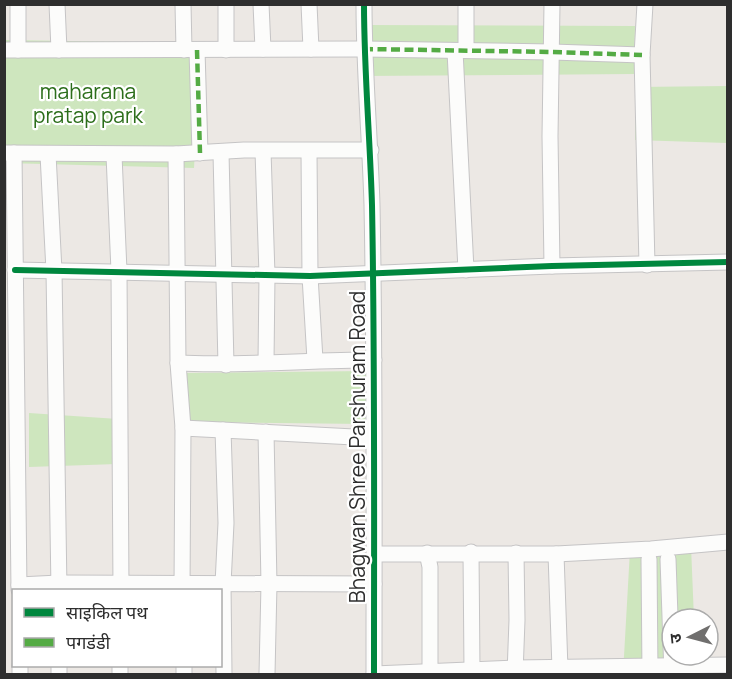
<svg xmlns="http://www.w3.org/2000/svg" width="732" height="679" viewBox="0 0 732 679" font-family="Manrope,'Noto Sans Devanagari',sans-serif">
<rect width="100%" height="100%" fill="#ece8e4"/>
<g fill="#cee6be">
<polygon points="365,25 635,26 634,74 362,76"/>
<polygon points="5,40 201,43 194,168 5,163"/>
<polygon points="727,86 727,143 635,140 636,87"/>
<polygon points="367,371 365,424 185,422 181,373"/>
<polygon points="29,413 118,419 117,464 29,467"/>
<polygon points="691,546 694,619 672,619 672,655 696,655 696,674 623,674 630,550"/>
</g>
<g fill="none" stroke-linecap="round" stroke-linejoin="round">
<defs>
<g id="minor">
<polyline points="57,4 59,50"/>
<polyline points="183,4 184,50"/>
<polyline points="226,4 226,50"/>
<polyline points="261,4 263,49"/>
<polyline points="309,4 311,49"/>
<path d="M364,4C364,71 370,138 372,205C375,361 374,518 374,674"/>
<polyline points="466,4 466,50"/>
<polyline points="552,4 550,136 552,266"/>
<polyline points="645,4 642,55 647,265"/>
<polyline points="4,50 364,49 552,52 642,55"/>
<polyline points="18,50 18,4"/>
<polyline points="197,50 200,153"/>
<polyline points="455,51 466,270"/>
<polyline points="263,151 267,275 266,362"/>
<polyline points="309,151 310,276 315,360"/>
<polyline points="4,153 176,154 244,150 371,150"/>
<polyline points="14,153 19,590"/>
<polyline points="221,153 226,365"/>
<polyline points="48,154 54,271 59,590"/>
<polyline points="176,154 178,363 183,428 182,590"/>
<polyline points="114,155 119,271 121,590"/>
<polyline points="15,270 310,276 552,266 728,262"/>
<path d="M178,363C243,366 308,360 374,360"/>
<polyline points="183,428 373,438"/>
<polyline points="223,430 226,523 223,584 224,674"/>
<polyline points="266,432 269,584 267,674"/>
<polyline points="471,552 472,671"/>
<polyline points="427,553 430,567 430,674"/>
<polyline points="374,554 556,554 651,549 728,542"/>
<polyline points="556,554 560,669"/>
<polyline points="649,559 650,674"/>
<polyline points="668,559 672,674"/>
<polyline points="19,585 59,583 374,584"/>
<polyline points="20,666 20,674"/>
<polyline points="184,666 184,674"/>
<polyline points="59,674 59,666"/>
<polyline points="120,674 120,666"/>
<polyline points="374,674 515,668 728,665"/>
<polyline points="515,674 517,620 516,553"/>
</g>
</defs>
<use href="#minor" stroke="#c5c4c5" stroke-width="17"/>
<use href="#minor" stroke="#fcfcfb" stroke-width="15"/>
<g stroke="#54ab44" stroke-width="4.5" stroke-dasharray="9 4.5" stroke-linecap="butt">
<polyline points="364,49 552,52 642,55"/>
<polyline points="197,50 200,153"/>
</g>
<defs>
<g id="cycleway">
<path d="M364,4C364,71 370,138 372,205C375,361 374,518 374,674"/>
<polyline points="15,270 310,276 552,266 728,262"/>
</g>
</defs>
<use href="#cycleway" stroke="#fff" stroke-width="10"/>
<use href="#cycleway" stroke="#00873e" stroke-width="6"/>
</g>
<g text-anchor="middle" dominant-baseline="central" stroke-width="4.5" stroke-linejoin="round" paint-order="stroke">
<g font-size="21" fill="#2c6e1b" stroke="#fff">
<text x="88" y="91">maharana<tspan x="88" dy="24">pratap park</tspan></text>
</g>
<g font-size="21" fill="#2e2e2e" stroke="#fff">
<text transform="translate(357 447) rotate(-90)">Bhagwan Shree Parshuram Road</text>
</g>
</g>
<rect width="732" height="679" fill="none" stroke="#2e2e2e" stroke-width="12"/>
<rect x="12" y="589" width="210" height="78" fill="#ffffff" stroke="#ababab" stroke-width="1.5"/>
<rect x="24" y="608" width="30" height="9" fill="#00873e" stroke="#ababab" stroke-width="1.5"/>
<text x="66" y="619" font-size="18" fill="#2e2e2e">साइकिल पथ</text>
<rect x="24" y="638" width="30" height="9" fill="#54ab44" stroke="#ababab" stroke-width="1.5"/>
<text x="66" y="649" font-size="18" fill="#2e2e2e">पगडंडी</text>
<g transform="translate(690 637) rotate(264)"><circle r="28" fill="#ffffff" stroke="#ababab" stroke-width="1.5"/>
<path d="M0-4.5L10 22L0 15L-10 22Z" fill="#706f6e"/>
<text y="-9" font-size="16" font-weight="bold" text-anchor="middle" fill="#2e2e2e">उ</text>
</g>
</svg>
